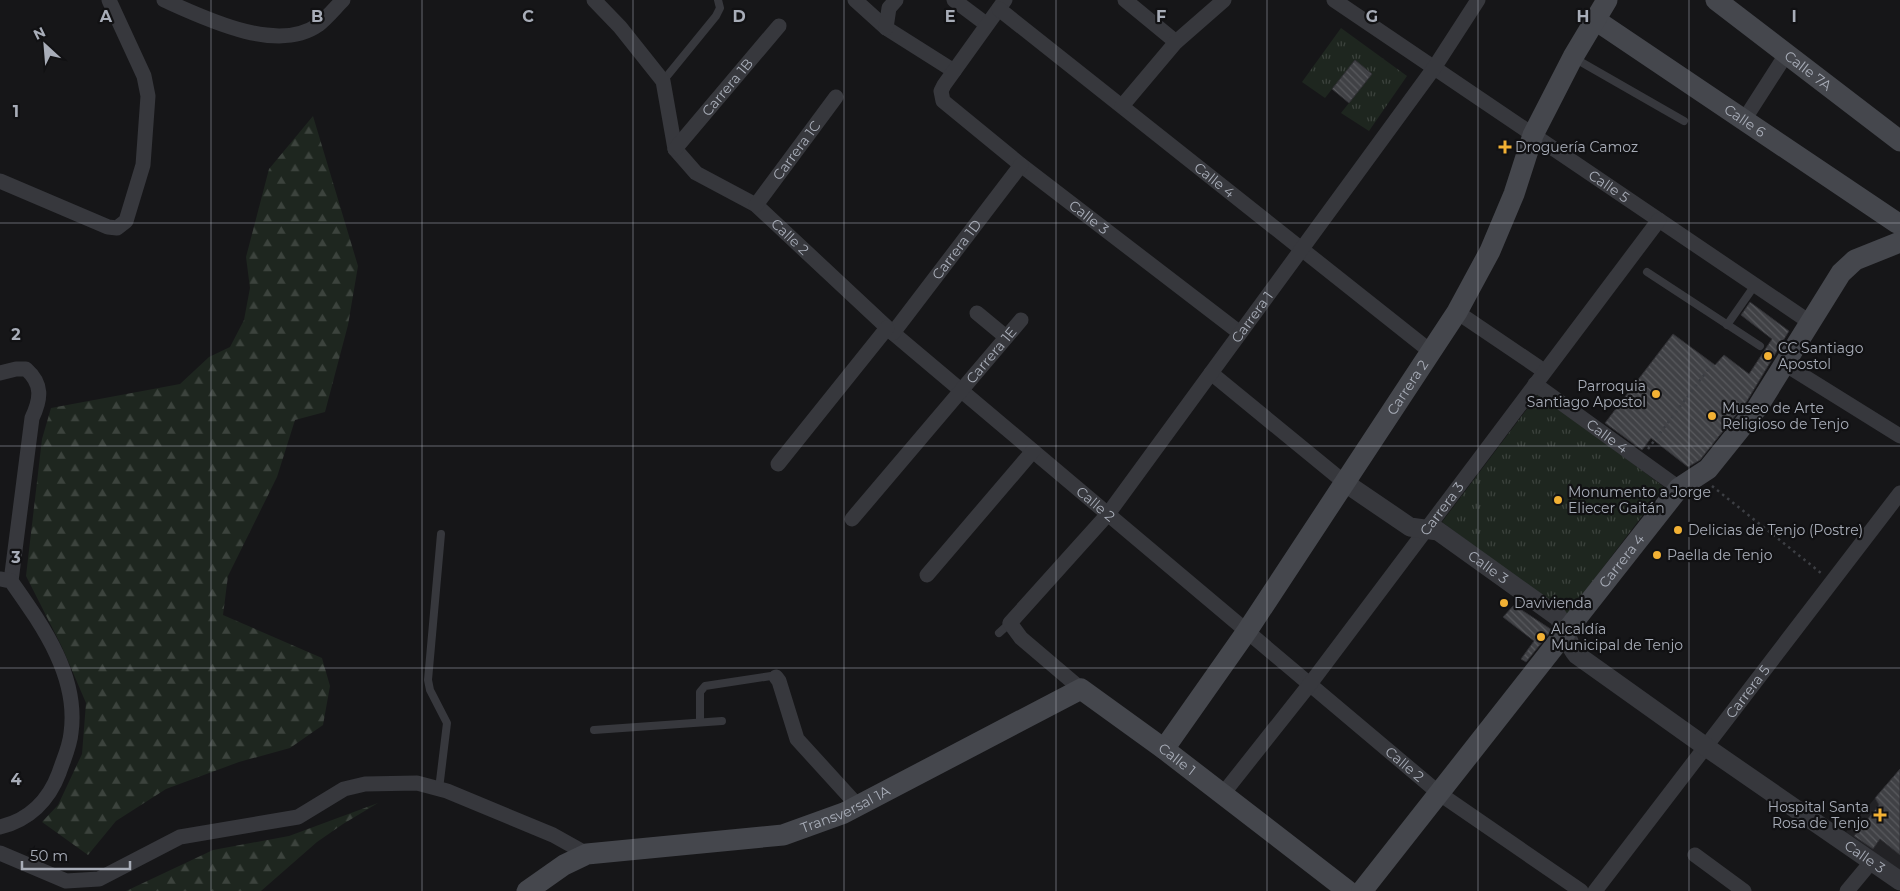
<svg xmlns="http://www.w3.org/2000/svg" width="1900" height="891" viewBox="0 0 1900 891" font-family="Montserrat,sans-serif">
<defs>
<pattern id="grass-tufts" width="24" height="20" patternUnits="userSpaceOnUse" patternTransform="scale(1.25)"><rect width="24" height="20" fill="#1e261f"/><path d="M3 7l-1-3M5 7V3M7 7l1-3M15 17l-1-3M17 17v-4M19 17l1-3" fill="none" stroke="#3c433d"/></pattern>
<pattern id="forest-firs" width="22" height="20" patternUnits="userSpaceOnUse" patternTransform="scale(1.25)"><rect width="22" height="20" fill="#1e261f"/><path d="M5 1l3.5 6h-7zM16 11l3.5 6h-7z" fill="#3c433d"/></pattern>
<pattern id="building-back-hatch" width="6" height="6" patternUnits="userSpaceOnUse" patternTransform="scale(1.25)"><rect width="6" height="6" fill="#404145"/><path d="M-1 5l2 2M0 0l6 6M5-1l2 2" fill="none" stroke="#595a5e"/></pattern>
</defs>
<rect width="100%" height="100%" fill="#161618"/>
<polygon fill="#222225" points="1900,769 1900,870 1846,832"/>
<g fill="url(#grass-tufts)">
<polygon points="1341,28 1407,76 1369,131 1341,113 1372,74 1355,60 1325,98 1302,82"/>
<polygon points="1539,393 1664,487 1567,615 1442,522"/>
</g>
<g fill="url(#forest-firs)">
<polygon points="313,116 358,266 348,325 325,412 295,420 277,477 228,576 223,615 322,658 330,686 323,725 290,748 239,762 166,789 116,821 88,855 42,822 58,805 82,754 86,703 62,647 26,576 42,439 51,408 180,384 209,357 230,347 244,320 250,288 246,257 269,169"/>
<polygon points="378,803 343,824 317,842 261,891 126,891 213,850 289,836"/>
</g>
<g fill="url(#building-back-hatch)" stroke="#303034">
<polygon points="1355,60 1372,74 1349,103 1332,89"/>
<polygon points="1750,302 1789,331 1747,401 1700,460 1688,467 1651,438 1642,450 1605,423 1673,334 1715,365 1724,355 1749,374 1772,339 1741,315"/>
<polygon points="1514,605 1552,630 1526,662 1521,659 1534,641 1503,617"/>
<polygon points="1900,769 1900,855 1880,839 1873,849 1854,836 1879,805 1875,798"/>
</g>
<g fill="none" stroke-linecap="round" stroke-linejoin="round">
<g stroke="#3d3f44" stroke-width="2.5" stroke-dasharray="2.5 4" stroke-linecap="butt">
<polyline points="1648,449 1713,363"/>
<polyline points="1712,486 1821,573"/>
</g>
<g stroke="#37383d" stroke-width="8">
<polyline points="1574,58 1684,121"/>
<polyline points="663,81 716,16 720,8 718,0"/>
<polyline points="1647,272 1760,346"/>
<polyline points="1727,325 1755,285"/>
<polyline points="999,633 1010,623"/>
<polyline points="700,722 700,692 705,686 771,676 776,677"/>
<polyline points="594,730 722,721"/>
<polyline points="439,789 447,723 430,690 428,680 441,534"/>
</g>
<g stroke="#37383d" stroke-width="15">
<path d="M164,0C204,18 277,54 318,25C327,18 335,8 343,0"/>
<path id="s1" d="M594,0L620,27L663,81L675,149L696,173L756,205L893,333L1440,794L1581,891"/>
<polyline points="855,0 886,28 954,71"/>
<polyline points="954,0 986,24"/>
<path id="s2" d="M1005,0L944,85L941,91L943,101L1021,165L1240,333"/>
<polyline points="1125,0 1176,42"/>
<path id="s3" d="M1334,0L1811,323"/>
<path id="s4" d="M999,9L1430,351"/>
<polyline points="886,28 889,8 896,0"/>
<polyline points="1122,106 1176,42 1224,0"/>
<polyline points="1744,120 1787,53"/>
<path id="s5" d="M675,149L779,26"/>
<polyline points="0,181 108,227 117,228 126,221 143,165 148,96 144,76 109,0"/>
<path id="s6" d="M756,205L836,97"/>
<polyline points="1457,312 1544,371"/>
<polyline points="977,313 1006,337"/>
<path id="s7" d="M893,333L1021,165"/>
<polyline points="1786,365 1900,436"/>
<path d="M0,373L16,369H26C43,384 41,399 32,418L11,581"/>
<polyline points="1211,373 1344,482"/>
<path id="s8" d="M1535,384L1679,488"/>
<polyline points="778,464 887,328"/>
<path id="s9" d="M852,519L1021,320"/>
<polyline points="927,575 1033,451"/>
<path d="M0,579L11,581C42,625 79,676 71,733C70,746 63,761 59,773C49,800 29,820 0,827"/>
<polyline points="776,677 779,681 797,739 858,806"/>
<path id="s10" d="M1081,689L1021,638L1010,623L1108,514L1434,68L1478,0"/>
<path id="s11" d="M1222,795L1310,684L1659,220"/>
<polyline points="0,853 66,881 99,879 180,837 298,817 344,789 365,784 417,783 447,791 553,835 587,854"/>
<polyline points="1695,855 1744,891"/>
<path id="s12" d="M1595,891L1900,493"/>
<polyline points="1847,891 1872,861"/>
</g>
<path stroke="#37383d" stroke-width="19" id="s13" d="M1344,482L1410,527L1438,531L1558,617C1566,629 1567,644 1577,655L1706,747L1900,881"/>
<g stroke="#45474d" stroke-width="21">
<path id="s14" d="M1716,0L1900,141"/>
<path id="s15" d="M1594,19L1897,223"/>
<path id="s16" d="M1164,749L1247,631L1457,312L1490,251L1514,194L1533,135L1573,57L1607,0"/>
<path id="s17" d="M527,891L564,865L587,854L783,835L844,813L1081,689L1164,749L1348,891"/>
<path id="s18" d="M1362,891L1679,488L1708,469L1757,408L1841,273L1855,260L1900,242"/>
</g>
</g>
<path fill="none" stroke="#a8adb8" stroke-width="1" stroke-opacity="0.55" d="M211,0V891M422,0V891M633,0V891M844,0V891M1056,0V891M1267,0V891M1478,0V891M1689,0V891M0,223H1900M0,446H1900M0,668H1900"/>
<g fill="#f2b134" stroke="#111113" stroke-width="2">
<path d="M1502.5 139.5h5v5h5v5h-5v5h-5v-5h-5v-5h5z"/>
<circle cx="1768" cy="356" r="5"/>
<circle cx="1656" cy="394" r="5"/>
<circle cx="1712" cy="416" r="5"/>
<circle cx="1558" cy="500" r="5"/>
<circle cx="1678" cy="530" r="5"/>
<circle cx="1657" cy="555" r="5"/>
<circle cx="1504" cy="603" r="5"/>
<circle cx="1541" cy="637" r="5"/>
<path d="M1877.5 807.5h5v5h5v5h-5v5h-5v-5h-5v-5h5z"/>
</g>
<g text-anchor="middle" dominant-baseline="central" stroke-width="4.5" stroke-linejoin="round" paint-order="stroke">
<g font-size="14" fill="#a8adb8" stroke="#111113">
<text stroke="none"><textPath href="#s14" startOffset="116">Calle 7A</textPath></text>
<text stroke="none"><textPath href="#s5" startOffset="81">Carrera 1B</textPath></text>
<text stroke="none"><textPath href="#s15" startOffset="182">Calle 6</textPath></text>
<text stroke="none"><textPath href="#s6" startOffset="68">Carrera 1C</textPath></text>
<text stroke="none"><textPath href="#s4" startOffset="275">Calle 4</textPath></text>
<text stroke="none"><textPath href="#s3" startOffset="332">Calle 5</textPath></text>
<text stroke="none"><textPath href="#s2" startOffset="308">Calle 3</textPath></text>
<text stroke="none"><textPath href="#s1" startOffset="322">Calle 2</textPath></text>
<text stroke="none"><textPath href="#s7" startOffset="105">Carrera 1D</textPath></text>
<text stroke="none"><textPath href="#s10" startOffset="488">Carrera 1</textPath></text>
<text stroke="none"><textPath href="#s9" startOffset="215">Carrera 1E</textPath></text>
<text stroke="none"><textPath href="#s16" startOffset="436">Carrera 2</textPath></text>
<text stroke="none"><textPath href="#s8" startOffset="89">Calle 4</textPath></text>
<text stroke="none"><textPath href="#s1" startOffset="728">Calle 2</textPath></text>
<text stroke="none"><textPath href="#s11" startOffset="361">Carrera 3</textPath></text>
<text stroke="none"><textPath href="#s18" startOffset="420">Carrera 4</textPath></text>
<text stroke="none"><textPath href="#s13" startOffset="170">Calle 3</textPath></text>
<text stroke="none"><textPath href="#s12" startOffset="251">Carrera 5</textPath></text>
<text stroke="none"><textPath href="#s17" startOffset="719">Calle 1</textPath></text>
<text stroke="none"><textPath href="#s1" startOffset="1132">Calle 2</textPath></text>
<text stroke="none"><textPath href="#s17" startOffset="335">Transversal 1A</textPath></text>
<text stroke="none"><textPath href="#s13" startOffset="650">Calle 3</textPath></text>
</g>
<g font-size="14" fill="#a8adb8" stroke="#111113" text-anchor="start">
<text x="1515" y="147">Droguería Camoz</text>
<text x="1778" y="348">CC Santiago<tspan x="1778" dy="16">Apostol</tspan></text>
<text x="1646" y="386" text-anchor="end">Parroquia<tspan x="1646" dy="16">Santiago Apostol</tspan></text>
<text x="1722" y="408">Museo de Arte<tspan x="1722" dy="16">Religioso de Tenjo</tspan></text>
<text x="1568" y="492">Monumento a Jorge<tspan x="1568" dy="16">Eliecer Gaitán</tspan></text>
<text x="1688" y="530">Delicias de Tenjo (Postre)</text>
<text x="1667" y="555">Paella de Tenjo</text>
<text x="1514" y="603">Davivienda</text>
<text x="1551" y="629">Alcaldía<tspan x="1551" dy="16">Municipal de Tenjo</tspan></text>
<text x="1869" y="807" text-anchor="end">Hospital Santa<tspan x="1869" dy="16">Rosa de Tenjo</tspan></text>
</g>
</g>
<g font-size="16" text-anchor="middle" font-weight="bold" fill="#a8adb8" stroke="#111113" stroke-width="4.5" stroke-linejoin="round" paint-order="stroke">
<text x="106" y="22">A</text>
<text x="317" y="22">B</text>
<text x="528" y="22">C</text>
<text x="739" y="22">D</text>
<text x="950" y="22">E</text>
<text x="1161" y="22">F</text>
<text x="1372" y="22">G</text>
<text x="1583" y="22">H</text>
<text x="1794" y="22">I</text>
<text x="16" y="117">1</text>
<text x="16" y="340">2</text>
<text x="16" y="563">3</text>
<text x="16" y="785">4</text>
</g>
<g transform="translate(45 45) rotate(334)" stroke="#111113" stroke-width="4" paint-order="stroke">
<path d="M0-4L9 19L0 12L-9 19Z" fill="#a8adb8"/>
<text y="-8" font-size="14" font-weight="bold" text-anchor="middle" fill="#a8adb8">N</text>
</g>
<path d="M22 861v8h108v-8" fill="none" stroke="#a8adb8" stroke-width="2.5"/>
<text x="30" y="861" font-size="15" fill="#a8adb8" stroke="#111113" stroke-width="4" paint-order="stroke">50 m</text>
</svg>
